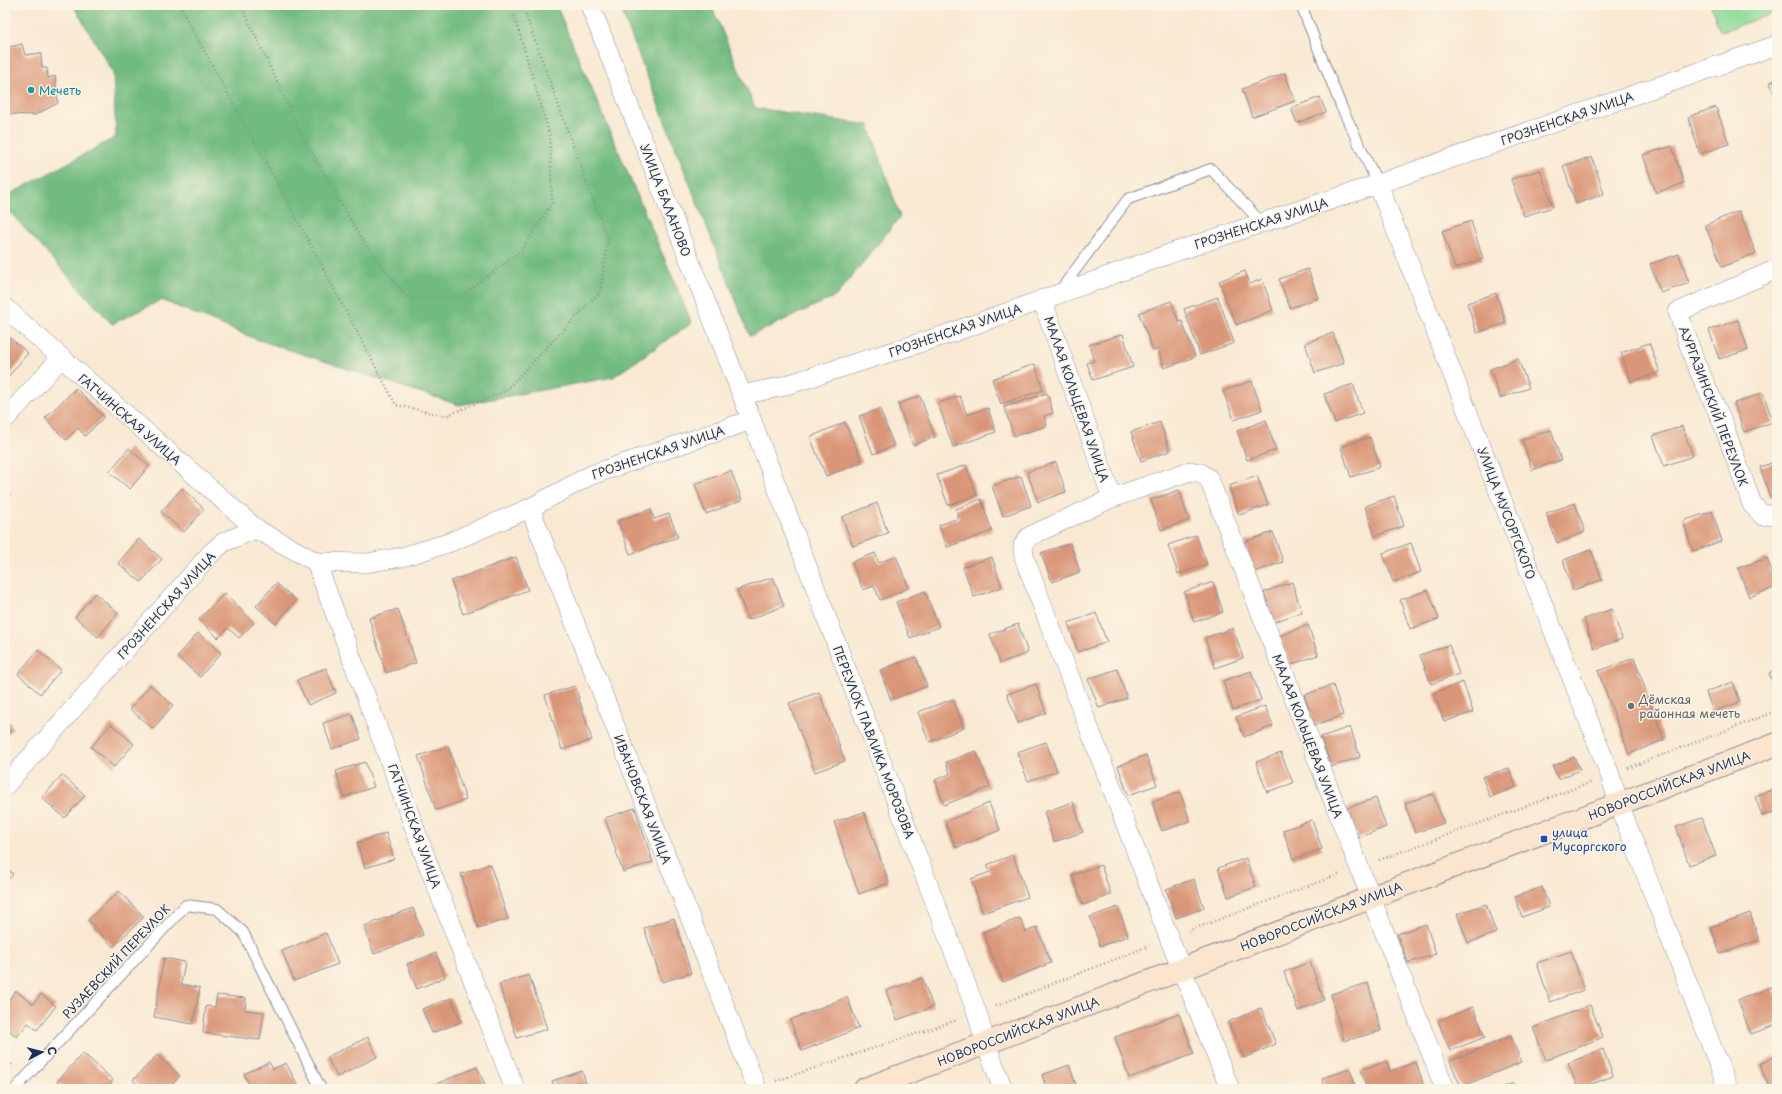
<svg xmlns="http://www.w3.org/2000/svg" width="1782" height="1094" viewBox="0 0 1782 1094" font-family="'Playpen Sans',sans-serif">
<rect width="100%" height="100%" fill="#fcf5e5"/>
<filter id="ink" filterUnits="userSpaceOnUse"><feTurbulence type="fractalNoise" baseFrequency=".025" numOctaves="2"/><feDisplacementMap in="SourceGraphic" scale="8" xChannelSelector="R" yChannelSelector="G"/><feConvolveMatrix kernelMatrix="1 2 1 2 8 2 1 2 1" color-interpolation-filters="sRGB"/></filter>
<filter id="wash" filterUnits="userSpaceOnUse"><feTurbulence type="fractalNoise" baseFrequency=".012" numOctaves="4" result="noise"/><feDisplacementMap in="SourceGraphic" scale="16" xChannelSelector="R" yChannelSelector="G"/><feGaussianBlur stdDeviation="0.9" result="paint"/><feColorMatrix in="noise" values="0 0 0 0 0 0 0 0 0 0 0 0 0 0 0 0 0 1.4 0 .05"/><feComposite in="paint" operator="in"/></filter>
<g filter="url(#wash)">
<rect width="100%" height="100%" fill="#f9e9d3"/>
<polygon fill="#8edb98" stroke="#54857b" points="1711,5 1777,5 1777,12 1720,32"/>
<g fill="#72bb80" stroke="#46756f">
<polygon points="73,5 556,5 692,323 613,377 459,405 256,339 161,300 112,324 5,207 5,197 116,137 113,72"/>
<polygon points="619,5 711,5 755,108 869,125 900,217 836,296 750,336"/>
</g>
<g id="blocks">
<g fill="#da9678">
<polygon points="22,44 25,55 41,53 42,68 47,68 48,78 55,76 58,103 35,115 8,114 5,105 5,48"/>
<polygon points="1285,73 1295,101 1252,117 1242,89"/>
<polygon points="1777,80 1777,104 1770,82"/>
<polygon points="1320,97 1326,112 1297,123 1291,108"/>
<polygon points="1716,107 1729,144 1700,154 1688,117"/>
<polygon points="1672,146 1684,183 1656,193 1643,155"/>
<polygon points="1592,157 1604,194 1576,204 1563,166"/>
<polygon points="1540,170 1553,207 1524,216 1511,179"/>
<polygon points="1739,211 1756,253 1722,267 1705,225"/>
<polygon points="1471,221 1483,259 1455,268 1442,231"/>
<polygon points="1679,254 1689,283 1661,293 1650,264"/>
<polygon points="1308,269 1318,298 1290,308 1279,279"/>
<polygon points="1245,271 1250,284 1262,279 1273,310 1236,325 1219,281"/>
<polygon points="1496,293 1506,323 1477,333 1467,303"/>
<polygon points="1218,297 1234,343 1200,355 1184,309"/>
<polygon points="1171,301 1179,322 1182,321 1195,357 1164,368 1158,349 1153,351 1139,313"/>
<polygon points="1738,320 1748,350 1719,359 1709,330"/>
<polygon points="1333,333 1344,363 1315,373 1305,343"/>
<polygon points="1123,334 1133,367 1093,380 1087,363 1094,361 1089,345"/>
<polygon points="8,336 28,353 8,377 5,374 5,339"/>
<polygon points="1649,343 1660,372 1631,382 1621,353"/>
<polygon points="1518,359 1529,388 1500,398 1490,369"/>
<polygon points="1035,364 1043,390 1001,404 992,379"/>
<polygon points="1252,381 1262,410 1234,420 1223,391"/>
<polygon points="1353,384 1363,413 1335,423 1324,394"/>
<polygon points="76,388 104,417 85,436 78,428 66,440 45,418"/>
<polygon points="1047,393 1053,413 1044,416 1047,426 1014,436 1004,407"/>
<polygon points="1763,393 1773,422 1744,432 1734,403"/>
<polygon points="920,396 935,437 913,445 898,404"/>
<polygon points="960,396 967,415 988,408 996,432 953,447 938,403"/>
<polygon points="880,409 894,446 873,454 859,416"/>
<polygon points="1266,420 1276,450 1247,460 1237,431"/>
<polygon points="845,422 862,462 826,476 810,437"/>
<polygon points="1160,422 1170,451 1141,461 1131,432"/>
<polygon points="1682,426 1693,456 1664,466 1653,436"/>
<polygon points="1551,430 1561,460 1532,470 1522,440"/>
<polygon points="1370,437 1380,467 1351,477 1341,447"/>
<polygon points="129,448 149,466 130,489 109,472"/>
<polygon points="1777,461 1777,494 1770,497 1760,467"/>
<polygon points="1056,462 1066,492 1038,502 1027,472"/>
<polygon points="966,465 977,495 948,505 937,475"/>
<polygon points="731,471 742,500 706,514 695,484"/>
<polygon points="1021,476 1031,506 1003,516 992,486"/>
<polygon points="1257,476 1268,505 1239,515 1229,486"/>
<polygon points="182,488 204,509 184,532 161,512"/>
<polygon points="5,489 10,494 5,500"/>
<polygon points="1179,490 1189,520 1161,530 1151,500"/>
<polygon points="1394,496 1404,526 1375,536 1365,506"/>
<polygon points="981,499 992,531 947,547 939,525 959,518 956,509"/>
<polygon points="877,503 888,533 853,546 842,517"/>
<polygon points="1575,503 1585,532 1557,543 1546,513"/>
<polygon points="651,509 654,519 669,514 678,537 630,554 618,521"/>
<polygon points="1712,511 1722,541 1693,551 1683,521"/>
<polygon points="1273,532 1283,562 1254,572 1244,542"/>
<polygon points="1196,535 1207,564 1178,574 1168,545"/>
<polygon points="139,539 162,559 141,582 118,563"/>
<polygon points="1070,543 1080,572 1052,582 1041,553"/>
<polygon points="1411,543 1421,572 1393,582 1383,553"/>
<polygon points="1591,550 1602,580 1573,590 1563,560"/>
<polygon points="875,553 879,563 896,556 909,588 880,600 874,586 863,590 852,562"/>
<polygon points="516,557 528,590 463,614 451,581"/>
<polygon points="992,557 1002,587 974,597 963,567"/>
<polygon points="1767,558 1777,587 1749,597 1738,568"/>
<polygon points="773,577 784,606 748,620 737,590"/>
<polygon points="1213,582 1223,612 1194,622 1184,592"/>
<polygon points="1292,582 1302,612 1274,622 1264,592"/>
<polygon points="276,583 296,600 276,624 256,606"/>
<polygon points="1428,590 1439,619 1410,629 1400,600"/>
<polygon points="925,591 939,627 910,638 896,602"/>
<polygon points="95,593 118,613 98,637 75,617"/>
<polygon points="225,593 254,623 239,638 228,628 218,638 199,619"/>
<polygon points="398,609 416,663 386,673 369,618"/>
<polygon points="1612,609 1622,639 1594,649 1584,619"/>
<polygon points="1096,613 1107,642 1078,652 1068,623"/>
<polygon points="1018,624 1028,653 1000,663 990,634"/>
<polygon points="1308,625 1318,655 1290,665 1279,636"/>
<polygon points="1233,628 1243,658 1215,668 1205,638"/>
<polygon points="198,633 221,653 200,677 177,657"/>
<polygon points="1449,645 1459,674 1431,684 1420,655"/>
<polygon points="38,650 61,670 40,694 18,674"/>
<polygon points="916,657 927,686 891,700 880,670"/>
<polygon points="1634,658 1664,740 1629,754 1598,671"/>
<polygon points="326,668 336,693 308,705 297,680"/>
<polygon points="1117,669 1127,698 1099,708 1088,679"/>
<polygon points="1777,670 1777,692 1776,692 1769,673"/>
<polygon points="1251,671 1261,700 1233,710 1223,681"/>
<polygon points="1463,682 1473,712 1444,722 1434,693"/>
<polygon points="1733,682 1740,702 1713,712 1706,692"/>
<polygon points="1036,684 1046,713 1018,723 1007,694"/>
<polygon points="150,685 173,705 153,729 130,709"/>
<polygon points="1333,685 1343,715 1315,725 1304,695"/>
<polygon points="575,686 592,740 562,750 545,695"/>
<polygon points="819,692 845,761 815,772 789,703"/>
<polygon points="953,699 964,728 929,742 918,712"/>
<polygon points="1265,706 1273,726 1244,737 1236,717"/>
<polygon points="352,714 361,739 332,749 323,723"/>
<polygon points="5,721 13,728 5,737"/>
<polygon points="111,724 134,744 114,767 91,747"/>
<polygon points="1350,727 1360,757 1331,767 1321,737"/>
<polygon points="1046,742 1057,771 1028,781 1017,752"/>
<polygon points="448,746 466,800 436,810 418,756"/>
<polygon points="976,751 990,787 944,805 935,780 950,774 946,762"/>
<polygon points="1281,753 1293,783 1267,792 1256,762"/>
<polygon points="1146,755 1157,785 1128,795 1118,766"/>
<polygon points="1574,757 1580,770 1558,779 1553,766"/>
<polygon points="365,762 374,787 344,797 336,771"/>
<polygon points="1509,768 1516,787 1490,797 1482,777"/>
<polygon points="62,775 85,795 65,818 42,798"/>
<polygon points="1777,788 1777,811 1762,816 1755,796"/>
<polygon points="1180,792 1190,821 1162,831 1152,802"/>
<polygon points="1433,794 1444,823 1415,833 1405,803"/>
<polygon points="1376,798 1386,827 1358,838 1347,808"/>
<polygon points="1073,802 1083,832 1054,842 1044,812"/>
<polygon points="989,803 1000,830 956,848 945,822"/>
<polygon points="635,808 653,862 623,872 605,818"/>
<polygon points="864,812 889,883 859,894 834,822"/>
<polygon points="1702,818 1716,856 1689,865 1676,827"/>
<polygon points="1312,820 1322,849 1293,859 1283,830"/>
<polygon points="386,833 394,859 365,868 357,843"/>
<polygon points="1013,855 1028,897 983,913 971,879 990,872 987,865"/>
<polygon points="1246,858 1256,887 1228,897 1218,868"/>
<polygon points="490,864 508,919 478,928 461,874"/>
<polygon points="1101,865 1111,895 1083,905 1072,875"/>
<polygon points="5,867 13,874 5,883"/>
<polygon points="1194,879 1204,908 1176,918 1166,889"/>
<polygon points="1542,887 1549,907 1522,917 1515,897"/>
<polygon points="119,891 144,917 113,947 88,920"/>
<polygon points="1486,904 1496,933 1468,943 1457,914"/>
<polygon points="1118,907 1128,936 1100,946 1090,917"/>
<polygon points="413,908 423,935 374,954 364,926"/>
<polygon points="1750,913 1759,940 1720,954 1711,927"/>
<polygon points="674,918 691,973 662,982 644,928"/>
<polygon points="1020,918 1026,932 1037,927 1051,963 1003,982 983,932"/>
<polygon points="1426,924 1436,954 1408,963 1397,934"/>
<polygon points="326,933 338,964 294,981 282,951"/>
<polygon points="1571,951 1584,990 1550,1002 1537,963"/>
<polygon points="436,953 445,977 417,989 407,964"/>
<polygon points="164,958 185,962 181,984 200,988 193,1024 154,1017"/>
<polygon points="1310,962 1324,1000 1298,1011 1284,972"/>
<polygon points="529,975 547,1029 517,1038 499,984"/>
<polygon points="922,978 933,1007 897,1020 886,991"/>
<polygon points="1368,983 1381,1031 1344,1041 1331,994"/>
<polygon points="1772,987 1777,1000 1777,1024 1751,1034 1738,1000"/>
<polygon points="16,991 33,1004 41,994 56,1006 37,1030 28,1023 17,1037 5,1027 5,1004"/>
<polygon points="217,995 246,998 245,1010 264,1012 260,1040 203,1033 206,1006 215,1007"/>
<polygon points="847,997 859,1028 802,1051 790,1020"/>
<polygon points="451,998 461,1022 432,1033 422,1009"/>
<polygon points="1590,1005 1603,1037 1546,1060 1533,1028"/>
<polygon points="1473,1007 1485,1037 1450,1051 1438,1021"/>
<polygon points="1261,1008 1276,1044 1244,1058 1228,1022"/>
<polygon points="1179,1014 1194,1054 1129,1078 1115,1037"/>
<polygon points="1511,1036 1521,1062 1461,1087 1450,1061"/>
<polygon points="368,1037 377,1057 337,1077 327,1057"/>
<polygon points="1603,1049 1613,1076 1578,1089 1568,1063"/>
<polygon points="83,1053 113,1080 106,1089 64,1089 57,1082"/>
<polygon points="157,1055 180,1076 168,1089 142,1089 133,1080"/>
<polygon points="1777,1056 1777,1089 1770,1089 1759,1064"/>
<polygon points="1387,1061 1390,1071 1416,1062 1425,1089 1367,1089 1361,1070"/>
<polygon points="269,1062 273,1069 286,1063 298,1086 292,1089 251,1089 244,1074"/>
<polygon points="1069,1065 1076,1085 1065,1089 1047,1089 1042,1075"/>
<polygon points="477,1067 487,1089 432,1089 431,1086"/>
<polygon points="1350,1069 1356,1089 1325,1089 1322,1078"/>
<polygon points="582,1071 588,1089 555,1089 552,1081"/>
<polygon points="1513,1083 1515,1089 1499,1089"/>
</g>
</g>
</g>
<g filter="url(#ink)">
<use href="#blocks" fill-opacity="0" stroke="#8a8c98" stroke-width="1"/>
<g fill="none" stroke-linecap="round" stroke-linejoin="round">
<defs>
<g id="lane">
<polyline points="1301,5 1341,106 1378,184"/>
<polyline points="1059,292 1128,199 1211,169 1262,223"/>
<polyline points="15,1089 186,905 217,909 243,932 321,1089"/>
</g>
<g id="street">
<polyline points="590,5 742,395 977,1013 986,1044 1003,1089"/>
<polyline points="1378,184 1610,775 1619,804 1728,1089"/>
<polyline points="1777,269 1678,312 1695,362 1722,421 1752,504 1763,516 1777,513"/>
<polyline points="1042,299 1112,498"/>
<polyline points="5,308 256,529"/>
<polyline points="742,395 780,387 948,334 1169,254 1378,184 1777,45"/>
<polyline points="5,419 61,358"/>
<polyline points="530,508 757,1089"/>
<polyline points="316,562 428,864 515,1089"/>
<polyline points="5,786 211,553 224,542 256,529 316,562 366,563 402,557 448,543 530,508 591,475 751,420"/>
<polyline points="1230,1089 1169,938 1024,557 1023,545 1030,536 1112,498 1190,471 1201,473 1209,479 1445,1089"/>
</g>
<polyline id="secondary" points="865,1089 1777,744"/>
</defs>
<use href="#lane" stroke="#8a8c98" stroke-width="12"/>
<use href="#street" stroke="#8a8c98" stroke-width="20"/>
<use href="#secondary" stroke="#8a8c98" stroke-width="24"/>
<g stroke="#8a8c98" stroke-width="2.5" stroke-dasharray="1 3" stroke-linecap="butt">
<polyline points="179,5 292,210 396,405 446,416 505,391 600,292 608,241 522,5"/>
<polyline points="241,5 303,137 361,238 407,298 460,297 521,251 552,203 550,136 511,5"/>
<polyline points="1628,768 1777,711"/>
<polyline points="1379,860 1592,782"/>
<polyline points="1188,931 1340,874"/>
<polyline points="996,1006 1149,946"/>
<polyline points="5,1059 14,1067"/>
<polyline points="776,1081 957,1020"/>
</g>
<use href="#lane" stroke="#fff" stroke-width="10"/>
<use href="#street" stroke="#fff" stroke-width="19"/>
<use href="#secondary" stroke="#fce5cf" stroke-width="22"/>
</g>
</g>
<circle fill="#0f9aa8" stroke="#fcf5e5" stroke-width="1.5" cx="31" cy="90" r="4"/>
<circle fill="#6b7280" stroke="#fcf5e5" stroke-width="1.5" cx="1631" cy="706" r="4"/>
<rect fill="#1a4fb4" stroke="#fcf5e5" stroke-width="1.5" x="1540" y="835" width="8" height="8" rx="2"/>
<g text-anchor="middle" dominant-baseline="central" stroke-width="3" stroke-linejoin="round" paint-order="stroke">
<g font-size="12" fill="#0d838f" stroke="#fcf5e5" text-anchor="start">
<text x="39" y="90">Мечеть</text>
</g>
<g font-size="12" fill="#1b2f5e" stroke="#fcf5e5">
<text transform="translate(1567 118) rotate(-19)">ГРОЗНЕНСКАЯ УЛИЦА</text>
<text transform="translate(666 200) rotate(69)">УЛИЦА БАЛАНОВО</text>
<text transform="translate(1261 223) rotate(-18)">ГРОЗНЕНСКАЯ УЛИЦА</text>
<text transform="translate(955 330) rotate(-19)">ГРОЗНЕНСКАЯ УЛИЦА</text>
<text transform="translate(1077 399) rotate(71)">МАЛАЯ КОЛЬЦЕВАЯ УЛИЦА</text>
<text transform="translate(1714 406) rotate(69)">АУРГАЗИНСКИЙ ПЕРЕУЛОК</text>
<text transform="translate(130 419) rotate(41)">ГАТЧИНСКАЯ УЛИЦА</text>
<text transform="translate(658 452) rotate(-19)">ГРОЗНЕНСКАЯ УЛИЦА</text>
<text transform="translate(1507 513) rotate(69)">УЛИЦА МУСОРГСКОГО</text>
<text transform="translate(166 605) rotate(-48)">ГРОЗНЕНСКАЯ УЛИЦА</text>
<text transform="translate(1308 736) rotate(69)">МАЛАЯ КОЛЬЦЕВАЯ УЛИЦА</text>
<text transform="translate(874 742) rotate(69)">ПЕРЕУЛОК ПАВЛИКА МОРОЗОВА</text>
<text transform="translate(1669 785) rotate(-21)">НОВОРОССИЙСКАЯ УЛИЦА</text>
<text transform="translate(643 799) rotate(69)">ИВАНОВСКАЯ УЛИЦА</text>
<text transform="translate(415 826) rotate(70)">ГАТЧИНСКАЯ УЛИЦА</text>
<text transform="translate(1321 916) rotate(-21)">НОВОРОССИЙСКАЯ УЛИЦА</text>
<text transform="translate(116 961) rotate(-47)">РУЗАЕВСКИЙ ПЕРЕУЛОК</text>
<text transform="translate(1018 1031) rotate(-21)">НОВОРОССИЙСКАЯ УЛИЦА</text>
</g>
<g font-size="12" fill="#5b616d" stroke="#fcf5e5" text-anchor="start">
<text x="1639" y="699">Дёмская<tspan x="1639" dy="14">районная мечеть</tspan></text>
</g>
<g font-size="12" fill="#164399" stroke="#fcf5e5" text-anchor="start">
<text x="1552" y="832">улица<tspan x="1552" dy="14">Мусоргского</tspan></text>
</g>
</g>
<rect width="1782" height="1094" fill="none" stroke="#fcf5e5" stroke-width="20"/>
<g transform="translate(42 1052) rotate(83)" stroke="#fcf5e5" stroke-width="3" paint-order="stroke">
<path d="M0-3L7 15L0 10L-7 15Z" fill="#1b2f5e"/>
<text y="-6" font-size="11" font-weight="bold" text-anchor="middle" fill="#1b2f5e">С</text>
</g>
</svg>
